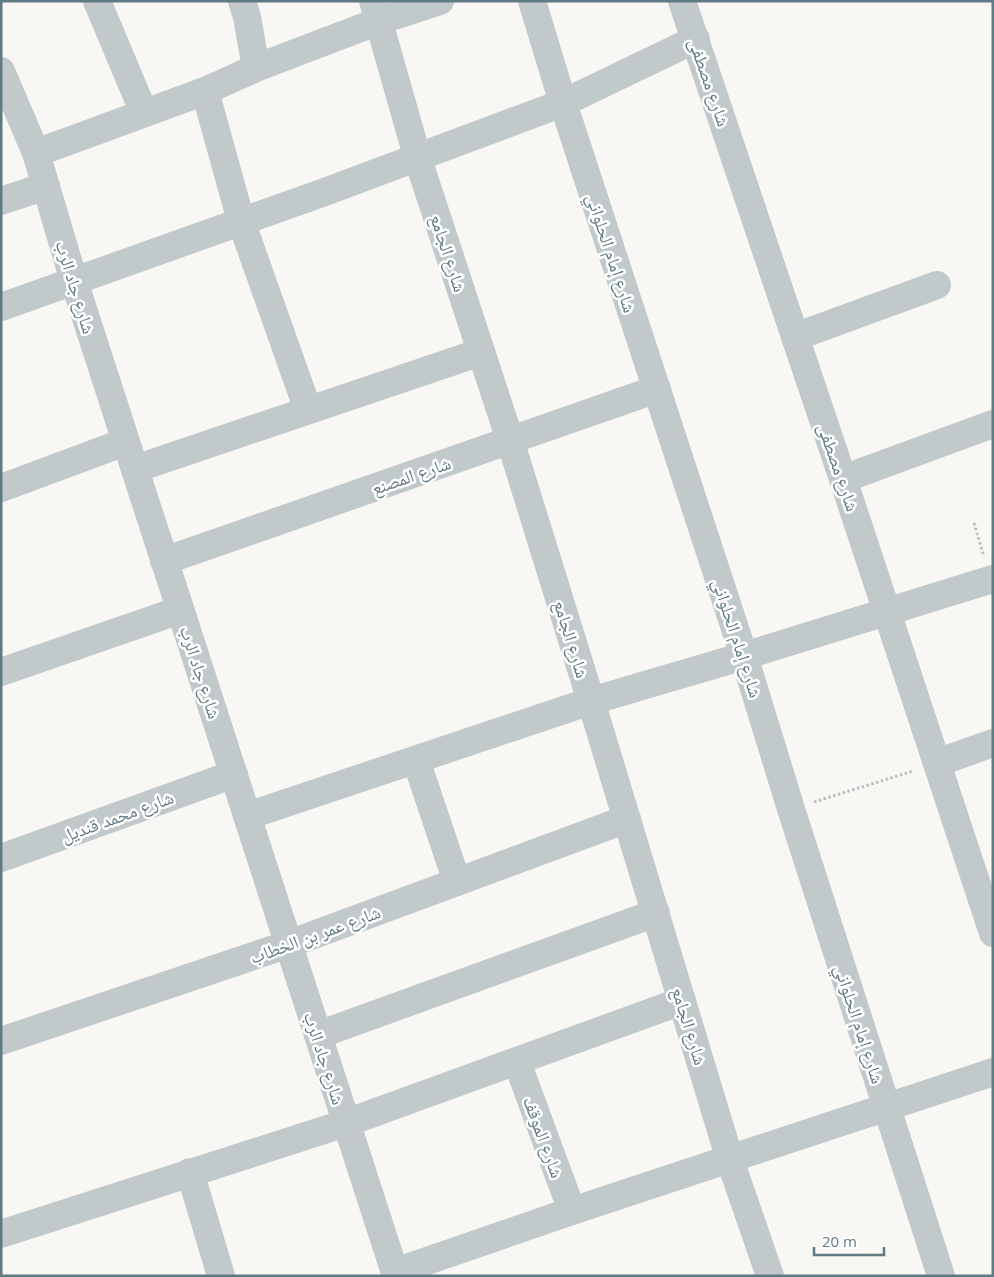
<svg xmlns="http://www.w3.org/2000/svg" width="994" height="1277" viewBox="0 0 994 1277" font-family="'Open Sans','Noto Naskh Arabic',sans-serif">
<rect width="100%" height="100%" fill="#f8f7f4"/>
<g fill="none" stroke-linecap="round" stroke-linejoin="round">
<g stroke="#babfc1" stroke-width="3" stroke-dasharray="2.5 2.5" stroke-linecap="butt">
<polyline points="974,523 984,557"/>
<polyline points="814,802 913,771"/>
</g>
<g stroke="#c2c9cb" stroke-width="28">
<polyline points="97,1 144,113"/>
<polyline points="242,1 247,17 256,68"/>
<polyline points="373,1 417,156 510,440 591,701 730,1160 770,1276"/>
<polyline points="532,1 563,103 744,656 791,809 941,1276"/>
<polyline points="682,1 843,479 993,933"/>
<polyline points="1,71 36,153 74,281 396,1276"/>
<polyline points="205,91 241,221 308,410"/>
<polyline points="36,153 205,91 256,68 379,21 440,1"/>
<polyline points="1,201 46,186"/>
<polyline points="1,307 322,193 563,103 696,39"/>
<polyline points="795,337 937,285"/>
<polyline points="135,469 481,352"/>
<polyline points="843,479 993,424"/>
<polyline points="1,488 125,442"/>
<polyline points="164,561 657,389"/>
<polyline points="1,672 180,610"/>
<polyline points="416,760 457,882"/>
<polyline points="937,763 993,743"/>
<polyline points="247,816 591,701 744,656 993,579"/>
<polyline points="1,858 234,774"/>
<polyline points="318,1035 656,913"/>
<polyline points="1,1041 289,944 627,819"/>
<polyline points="517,1062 572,1211"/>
<polyline points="190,1172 221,1276"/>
<polyline points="1,1234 346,1123 682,1001"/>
<polyline points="395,1272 572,1211 993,1072"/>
</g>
</g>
<g text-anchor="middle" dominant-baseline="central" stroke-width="5" stroke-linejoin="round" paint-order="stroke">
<g font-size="18" fill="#607a83" stroke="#fff">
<text transform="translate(710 82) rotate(71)">شارع مصطفى</text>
<text transform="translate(449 253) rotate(72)">شارع الجامع</text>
<text transform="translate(612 253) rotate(72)">شارع إمام الحلواني</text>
<text transform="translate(76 287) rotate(73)">شارع جاد الرب</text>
<text transform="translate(839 467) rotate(71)">شارع مصطفى</text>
<text transform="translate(411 475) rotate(-19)">شارع المصنع</text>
<text transform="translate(738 638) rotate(72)">شارع إمام الحلواني</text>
<text transform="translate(572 639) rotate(73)">شارع الجامع</text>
<text transform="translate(201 672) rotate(72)">شارع جاد الرب</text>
<text transform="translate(117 816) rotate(-20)">شارع محمد قنديل</text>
<text transform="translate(315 934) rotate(-20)">شارع عمر بن الخطاب</text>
<text transform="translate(860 1024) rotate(72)">شارع إمام الحلواني</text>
<text transform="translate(690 1026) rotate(73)">شارع الجامع</text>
<text transform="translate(325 1058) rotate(72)">شارع جاد الرب</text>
<text transform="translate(544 1137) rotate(70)">شارع الموقف</text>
</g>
</g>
<rect width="994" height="1277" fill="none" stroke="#607a83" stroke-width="5"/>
<path d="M814 1247v8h70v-8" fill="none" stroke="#607a83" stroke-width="2.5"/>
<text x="822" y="1247" font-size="15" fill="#607a83" stroke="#ffffff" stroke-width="4" paint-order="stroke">20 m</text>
</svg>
